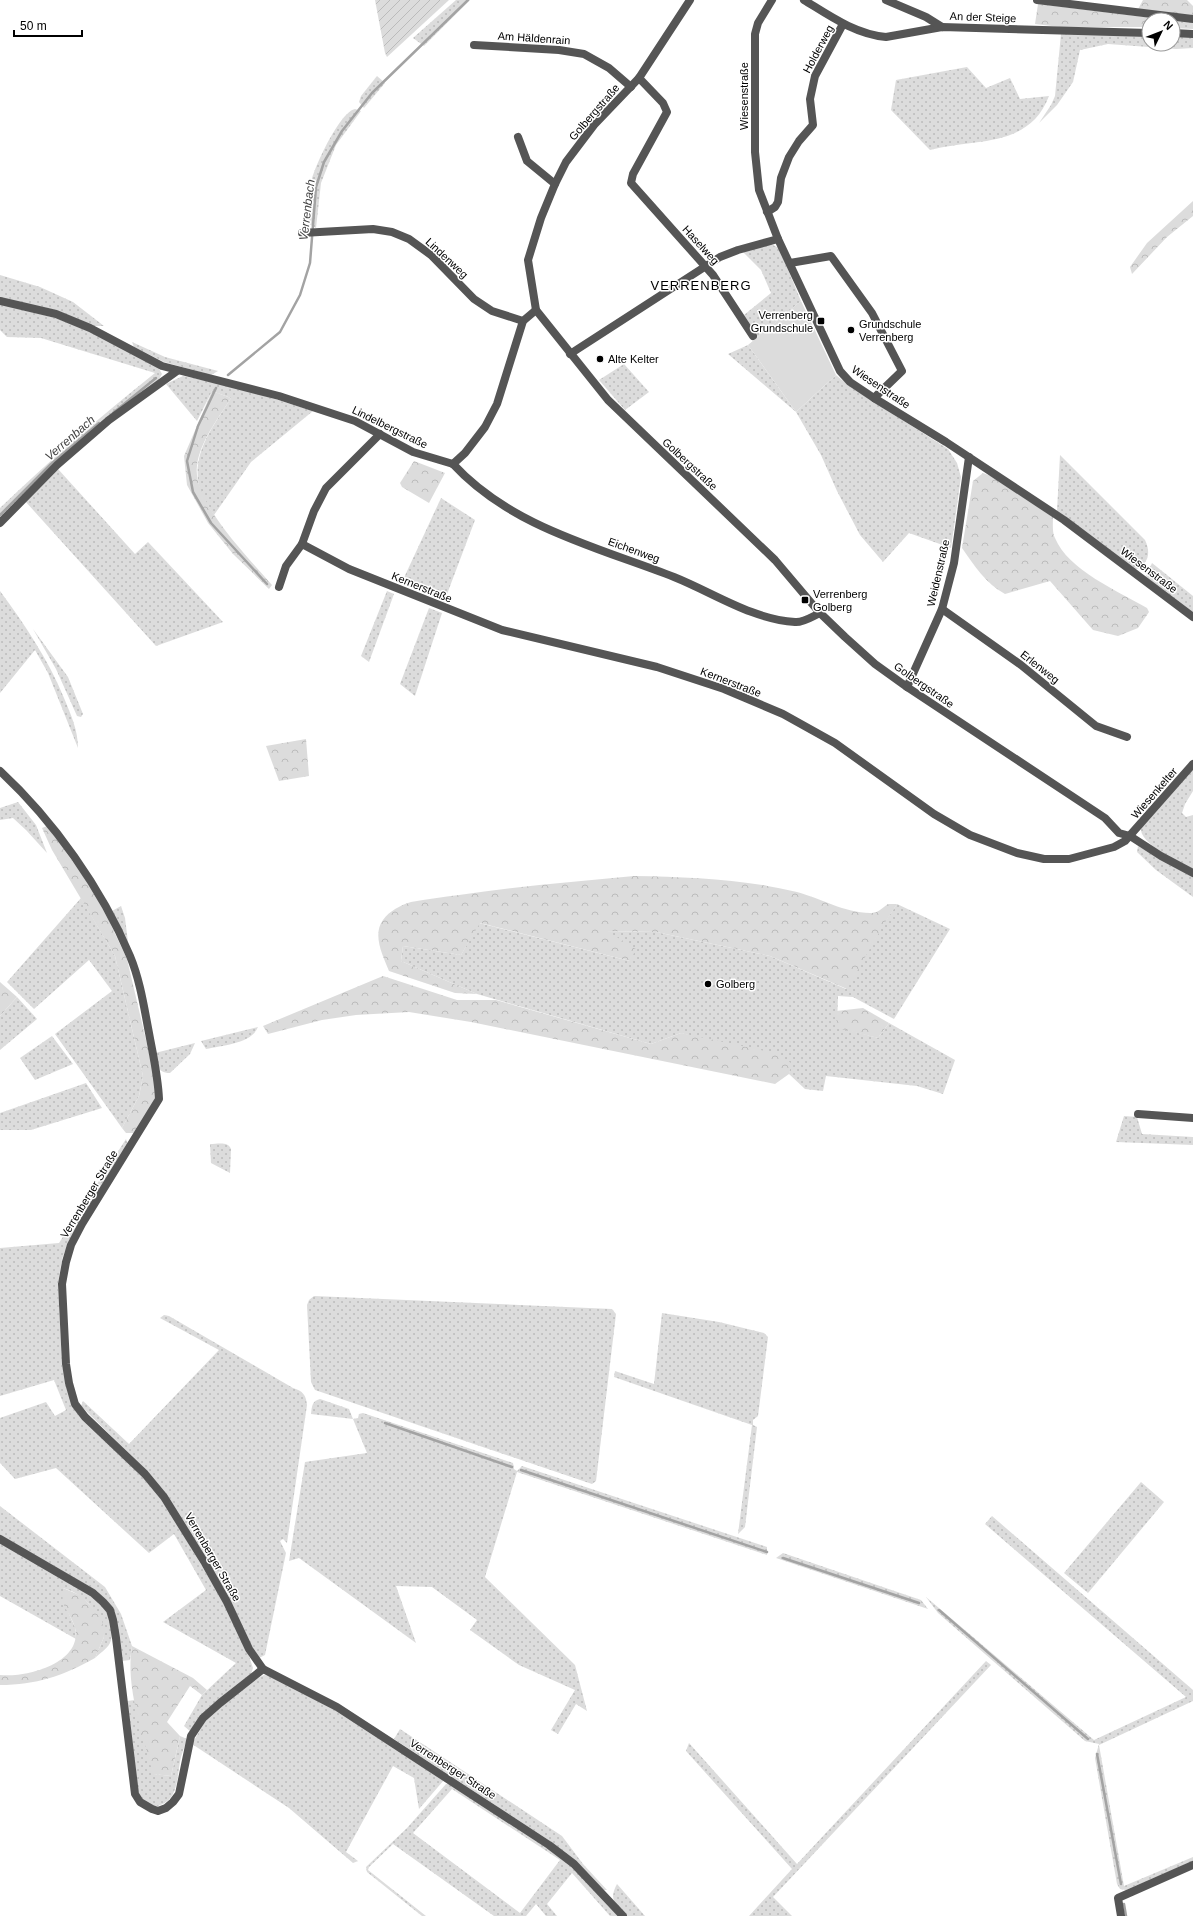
<svg xmlns="http://www.w3.org/2000/svg" width="1193" height="1916" viewBox="0 0 1193 1916" font-family="Helvetica,sans-serif">
<defs>
<pattern id="grass-dots" width="8" height="8" patternUnits="userSpaceOnUse"><rect width="8" height="8" fill="#dcdcdc"/><path d="M2 2h.1M6 6h.1" fill="none" stroke="#bbb" stroke-width="1.8" stroke-linecap="round"/></pattern>
<pattern id="forest-crowns" width="20" height="18" patternUnits="userSpaceOnUse"><rect width="20" height="18" fill="#dcdcdc"/><path d="M2 6a3 3 0 1 1 6 0M12 15a3 3 0 1 1 6 0" fill="none" stroke="#bbb"/></pattern>
<pattern id="garden-furrows" width="10" height="10" patternUnits="userSpaceOnUse"><rect width="10" height="10" fill="#dcdcdc"/><path d="M-1 1l2-2M0 10L10 0M9 11l2-2" fill="none" stroke="#bbb"/></pattern>
</defs>
<rect width="100%" height="100%" fill="#fff"/>
<g fill="url(#grass-dots)" fill-rule="evenodd">
<polygon points="456,0 470,0 424,46 413,38"/>
<polygon points="1153,18 1193,21 1193,29 1173,28 1173,20 1154,20"/>
<polygon points="1061,34 1149,35 1149,44 1173,44 1173,36 1193,36 1193,48 1176,49 1108,44 1080,50 1073,82 1057,105 1039,123 1051,105 1055,96"/>
<path d="M967,67L986,88L1010,78L1020,99L1049,96C1029,149 974,138 930,150L891,110L896,80Z"/>
<polygon points="377,76 385,83 364,108 359,102 361,96"/>
<path d="M355,109L361,111L336,145L321,183L316,228L307,223C309,208 309,193 312,179C316,164 340,112 355,109Z"/>
<polygon points="771,244 779,248 801,301 758,337 744,315 771,293 761,270 743,252"/>
<polygon points="0,275 40,287 73,302 104,326 93,326 56,310 0,298"/>
<path d="M0,304L55,318L88,330L158,367L162,374L158,381L0,519V508C50,460 101,416 155,373L41,338L7,337L0,330Z"/>
<polygon points="132,342 165,357 218,371 211,375 164,362 134,347"/>
<polygon points="748,345 796,412 836,375 852,388 948,449 957,463 961,477 951,548 909,533 883,562 860,535 837,491 821,455 796,412 728,354"/>
<polygon points="624,364 649,392 625,410 599,380"/>
<path d="M183,376L240,388L313,411L251,462L214,515C209,507 203,498 200,490C190,454 213,427 231,398L212,391L197,421L166,384Z"/>
<path d="M1060,455L1145,540C1151,553 1149,563 1135,570L1057,511Z"/>
<polygon points="58,469 135,554 148,542 223,622 156,646 25,501"/>
<polygon points="441,498 475,520 444,602 402,582"/>
<polygon points="1152,563 1193,596 1193,614 1151,582 1146,576"/>
<path d="M0,591C25,625 48,659 64,698C71,715 78,730 78,748L48,673L35,650L0,693Z"/>
<polygon points="387,591 394,594 369,662 361,656"/>
<polygon points="429,608 442,613 415,696 400,684"/>
<polygon points="33,629 68,677 83,714 81,717 77,716 56,669"/>
<path d="M1193,768V791L1185,804L1182,813L1186,817L1193,815V869C1180,862 1138,844 1141,827Z"/>
<polygon points="18,802 36,825 47,853 26,830 13,818 0,820 0,808"/>
<polygon points="1138,846 1193,877 1193,897 1156,870 1137,852"/>
<polygon points="81,898 115,956 143,1076 139,1096 122,1128 55,1034 112,991 89,960 34,1009 7,982"/>
<polygon points="897,904 950,929 894,1019 853,997 838,996 837,1027 878,1038 889,1023 955,1060 943,1094 917,1086 826,1076 823,1091 805,1089 789,1074 790,1063 681,1033 651,1044 477,994 401,961 403,946 461,955 479,923 630,961 606,931 656,932 770,956 846,989 884,923"/>
<polygon points="121,906 125,918 128,942 112,911"/>
<polygon points="17,997 37,1019 0,1050 0,1016"/>
<path d="M258,1027C251,1044 223,1045 206,1049L201,1041Z"/>
<polygon points="52,1036 73,1064 35,1080 20,1058"/>
<path d="M195,1043L190,1054L170,1073C156,1073 158,1063 155,1053Z"/>
<polygon points="86,1083 102,1108 31,1130 0,1130 0,1113"/>
<polygon points="1124,1116 1137,1117 1142,1134 1193,1137 1193,1145 1116,1142"/>
<polygon points="126,1139 128,1145 79,1222 68,1243 62,1259 58,1283 62,1365 72,1405 124,1455 162,1499 224,1603 248,1653 253,1668 251,1674 191,1732 184,1726 202,1695 236,1663 163,1622 206,1590 174,1534 149,1553 56,1468 15,1479 0,1463 0,1418 46,1402 55,1416 66,1410 54,1380 0,1396 0,1248 59,1243"/>
<path d="M210,1144C218,1144 228,1141 231,1149L230,1173L211,1163Z"/>
<polygon points="314,1296 612,1309 616,1314 596,1481 592,1484 315,1390 311,1382 307,1305 309,1300"/>
<polygon points="662,1313 719,1322 764,1333 768,1337 758,1416 753,1420 753,1425 757,1427 745,1527 738,1534 752,1425 614,1377 615,1371 654,1384"/>
<path d="M164,1315L169,1316L293,1388C303,1391 306,1395 307,1405L287,1543L283,1539L280,1541L286,1553L265,1655L259,1658L148,1472L81,1406L83,1401L129,1444L219,1350L160,1318Z"/>
<path d="M320,1399L349,1409L353,1419L358,1418L359,1414L363,1413L513,1463L514,1469L517,1471L522,1466L767,1547V1555L517,1472L485,1577L575,1665L587,1711L576,1704L558,1734L551,1730L575,1690L519,1665L470,1630L477,1620L432,1587L396,1586L416,1643L299,1558L289,1561L305,1462L367,1453L353,1419L311,1414C312,1406 312,1401 320,1399Z"/>
<polygon points="1141,1482 1164,1502 1088,1593 1064,1573"/>
<polygon points="0,1506 105,1587 121,1614 132,1646 130,1660 122,1661 106,1600 97,1591 0,1535"/>
<polygon points="992,1516 1193,1690 1193,1701 1099,1745 1124,1886 1193,1857 1193,1861 1126,1890 1120,1889 1117,1884 1095,1758 1099,1744 1085,1741 938,1613 926,1597 1094,1740 1186,1697 985,1524"/>
<path d="M0,1542C24,1556 96,1591 108,1613C112,1621 114,1635 110,1643C107,1649 99,1654 95,1658L104,1637C95,1611 91,1597 63,1588V1601L75,1627L76,1639L0,1596Z"/>
<polygon points="783,1553 921,1600 928,1609 776,1558"/>
<polygon points="986,1661 991,1665 773,1897 792,1916 749,1916 792,1869 686,1751 689,1743 797,1864"/>
<polygon points="264,1675 272,1676 335,1709 444,1780 419,1809 414,1778 393,1766 346,1852 358,1861 353,1863 289,1808 192,1744 207,1718 254,1680"/>
<path d="M135,1700L154,1774L171,1776L180,1736L187,1739C185,1745 183,1751 181,1757C176,1778 180,1802 154,1807L142,1799L138,1791L127,1701Z"/>
<polygon points="400,1729 562,1836 583,1864 607,1890 604,1890 550,1841 394,1739"/>
<path d="M446,1784H450L549,1848L574,1868L619,1916H610L572,1873L547,1904L557,1916H546L536,1904L526,1916H494L393,1844L369,1867L368,1870L426,1916H422L367,1872L366,1867L407,1828ZM452,1789L560,1860L520,1913L413,1833Z"/>
<path d="M617,1884L645,1916H628C616,1903 608,1901 617,1884Z"/>
</g>
<g fill="url(#forest-crowns)">
<polygon points="1143,0 1187,0 1193,6 1193,17 1137,11"/>
<polygon points="1038,4 1153,18 1154,20 1149,20 1149,27 1060,27 1035,24"/>
<polygon points="1193,201 1193,216 1167,237 1132,274 1130,267 1147,243"/>
<path d="M212,391L231,398C218,419 200,441 197,466C192,502 250,559 272,585L269,589L233,554L208,523L187,485L184,456Z"/>
<polygon points="414,461 445,473 429,503 402,487 400,483"/>
<path d="M983,473L991,476L1053,517C1053,523 1052,533 1055,538C1068,570 1118,591 1147,608L1149,612L1138,628L1118,636L1093,630L1050,581L1005,594C986,584 974,565 962,548L973,481Z"/>
<polygon points="306,739 309,776 279,781 266,746"/>
<polygon points="47,826 91,887 109,921 127,959 154,1074 156,1095 151,1108 134,1133 126,1133 122,1128 139,1096 143,1076 115,956 52,850 42,828"/>
<path d="M634,876C689,877 743,879 797,892C820,898 845,913 870,913C877,914 882,908 888,904H897L884,924L847,989L770,956L656,932L607,931L636,949L630,961L480,923L461,955L403,946L401,961L477,994L455,993L389,971C383,956 372,935 383,920C389,911 401,905 411,902C427,899 443,897 459,895C517,886 575,882 634,876Z"/>
<polygon points="383,976 457,1000 496,1000 651,1044 681,1033 775,1053 791,1063 789,1074 775,1084 471,1022 409,1012 356,1015 322,1020 268,1034 263,1026"/>
<polygon points="0,982 17,997 0,1016"/>
<polygon points="863,1008 889,1023 878,1038 837,1028 836,1011"/>
<path d="M63,1588L82,1596L102,1619L104,1637L95,1658C63,1676 36,1685 0,1685V1675C26,1678 83,1663 75,1628C73,1619 66,1611 63,1603C62,1599 63,1593 63,1588Z"/>
<path d="M132,1646L193,1678L207,1690L202,1695L190,1686L167,1722L180,1736L171,1776L153,1774C143,1734 125,1687 132,1646Z"/>
</g>
<polygon fill="url(#garden-furrows)" points="375,0 449,0 387,57 385,53"/>
<polygon fill="#dcdcdc" points="801,301 836,375 796,412 748,345"/>
<g fill="none" stroke-linecap="round" stroke-linejoin="round">
<g stroke="#a3a3a3" stroke-width="2.5">
<polyline points="228,375 280,332 300,295 310,263 316,187 324,162 342,131 372,93 468,0"/>
<polyline points="216,388 198,426 187,461 193,492 211,523 267,584"/>
<polyline points="113,413 156,378"/>
<polyline points="0,515 51,464 99,423"/>
<polyline points="385,1423 512,1467"/>
<polyline points="521,1470 767,1552"/>
<polyline points="783,1558 919,1603"/>
<polyline points="939,1610 1088,1739"/>
<polyline points="1097,1754 1121,1884"/>
<polyline points="1124,1904 1126,1916"/>
</g>
<g stroke="#555" stroke-width="8">
<polyline points="690,0 639,78 594,125 566,162 555,184 541,218 528,260 536,310 608,400 775,560 819,612 845,637 875,664 907,687 1105,818 1119,833 1130,836 1161,856 1193,873"/>
<polyline points="772,0 758,23 755,34 755,152 759,190 778,239 840,371 850,382 874,398 946,442 1064,520 1193,617"/>
<path d="M804,0C830,16 855,34 886,37L942,27L1149,33"/>
<polyline points="886,0 926,17 942,27"/>
<polyline points="1037,0 1193,19"/>
<polyline points="1173,33 1193,34"/>
<polyline points="474,45 559,50 584,54 609,68 631,87"/>
<polyline points="639,78 663,103 667,112 633,174 631,183 713,275 753,336"/>
<polyline points="518,137 527,161 555,184"/>
<polyline points="767,212 775,207 778,202 781,178 789,157 799,141 813,125 810,99 815,76 843,24"/>
<polyline points="302,233 373,229 392,232 409,239 431,255 474,299 492,311 523,321"/>
<polyline points="790,263 831,256 872,313 902,371 874,398"/>
<polyline points="0,301 56,314 90,328 162,366 279,396 355,421 413,452 453,464"/>
<polyline points="570,354 720,257 738,250 778,239"/>
<polyline points="380,434 326,488 314,511 302,544 349,569 502,630 657,667 724,689 783,714 835,743 934,814 970,835 1017,853 1044,859 1069,859 1114,847 1125,841 1193,764"/>
<path d="M453,464C511,527 597,547 674,577C714,593 751,619 795,622C803,623 813,616 820,613"/>
<polyline points="453,464 465,453 485,427 497,404 523,321 536,310"/>
<polyline points="0,523 57,465 109,420 177,371"/>
<polyline points="279,587 286,566 302,544"/>
<polyline points="942,609 1021,665 1096,726 1127,737"/>
<polyline points="907,687 942,609 954,563 969,457"/>
<path d="M0,771C53,820 102,889 130,956C140,980 144,1007 149,1033C153,1055 158,1076 159,1099L82,1224L71,1245L66,1262L62,1284L66,1364L69,1383L75,1404L85,1417L145,1474L164,1497L205,1563L227,1602L249,1649L263,1669L337,1707L549,1845L574,1864L623,1916"/>
<polyline points="1138,1114 1193,1118"/>
<polyline points="0,1539 93,1593 103,1602 110,1610 113,1620 116,1638 135,1794 140,1802 152,1809 158,1811 166,1808 173,1802 179,1794 191,1736 203,1718 220,1703 263,1669"/>
<polyline points="1121,1916 1118,1898 1193,1865"/>
</g>
</g>
<g fill="#000" stroke="#fff" stroke-width="1.5">
<rect x="817" y="317" width="8" height="8" rx="2"/>
<circle cx="851" cy="330" r="4"/>
<circle cx="600" cy="359" r="4"/>
<rect x="801" y="596" width="8" height="8" rx="2"/>
<circle cx="708" cy="984" r="4"/>
</g>
<g text-anchor="middle" dominant-baseline="central" stroke-width="3" stroke-linejoin="round" paint-order="stroke">
<g font-size="11" fill="#000" stroke="#fff">
<text transform="translate(983 17) rotate(2)">An der Steige</text>
<text transform="translate(534 38) rotate(4)">Am Häldenrain</text>
<text transform="translate(818 49) rotate(-62)">Holderweg</text>
<text transform="translate(744 96) rotate(-90)">Wiesenstraße</text>
<text transform="translate(594 112) rotate(-49)">Golbergstraße</text>
<text transform="translate(701 245) rotate(48)">Haselweg</text>
<text transform="translate(447 258) rotate(43)">Lindenweg</text>
<text transform="translate(881 387) rotate(34)">Wiesenstraße</text>
<text transform="translate(390 427) rotate(26)">Lindelbergstraße</text>
<text transform="translate(690 464) rotate(43)">Golbergstraße</text>
<text transform="translate(634 550) rotate(20)">Eichenweg</text>
<text transform="translate(1149 570) rotate(37)">Wiesenstraße</text>
<text transform="translate(938 573) rotate(-77)">Weidenstraße</text>
<text transform="translate(422 587) rotate(22)">Kernerstraße</text>
<text transform="translate(1040 667) rotate(38)">Erlenweg</text>
<text transform="translate(731 682) rotate(21)">Kernerstraße</text>
<text transform="translate(924 685) rotate(35)">Golbergstraße</text>
<text transform="translate(1154 793) rotate(-49)">Wiesenkelter</text>
<text transform="translate(89 1194) rotate(-59)">Verrenberger Straße</text>
<text transform="translate(213 1557) rotate(60)">Verrenberger Straße</text>
<text transform="translate(453 1769) rotate(33)">Verrenberger Straße</text>
</g>
<g font-size="11" fill="#000" stroke="#fff" text-anchor="start">
<text x="813" y="315" text-anchor="end">Verrenberg<tspan x="813" dy="13">Grundschule</tspan></text>
<text x="859" y="324">Grundschule<tspan x="859" dy="13">Verrenberg</tspan></text>
<text x="608" y="359">Alte Kelter</text>
<text x="813" y="594">Verrenberg<tspan x="813" dy="13">Golberg</tspan></text>
<text x="716" y="984">Golberg</text>
</g>
<g font-size="12" font-style="italic" fill="#444" stroke="#fff">
<text transform="translate(307 210) rotate(-83)">Verrenbach</text>
<text transform="translate(70 438) rotate(-41)">Verrenbach</text>
</g>
<g font-size="13" letter-spacing="1" fill="#000" stroke="#fff">
<text x="701" y="285">VERRENBERG</text>
</g>
</g>
<g transform="translate(1161 32) rotate(47)"><circle r="19" fill="#ffffff" stroke="#999999"/>
<path d="M0-3L7 15L0 10L-7 15Z" fill="#000000"/>
<text y="-6" font-size="11" font-weight="bold" text-anchor="middle" fill="#000000">N</text>
</g>
<path d="M14 30v6h68v-6" fill="none" stroke="#000000" stroke-width="2"/>
<text x="20" y="30" font-size="12" fill="#000000" stroke="#ffffff" stroke-width="3" paint-order="stroke">50 m</text>
</svg>
